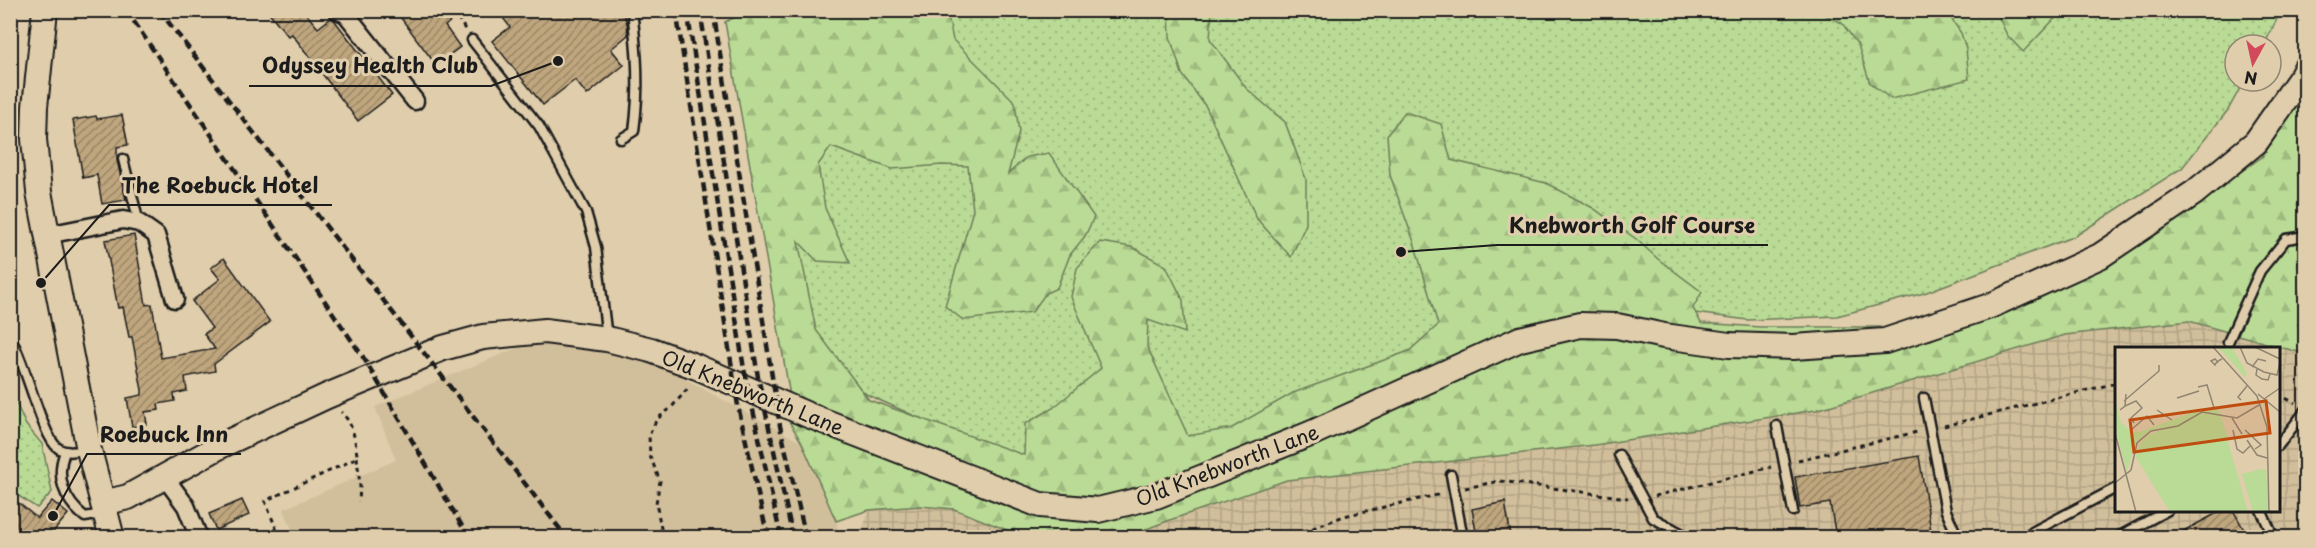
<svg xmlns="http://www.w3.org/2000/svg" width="2316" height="548" viewBox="0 0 2316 548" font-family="'Playpen Sans',sans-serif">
<defs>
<pattern id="industrial-grid" width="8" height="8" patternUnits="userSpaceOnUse" patternTransform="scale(1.5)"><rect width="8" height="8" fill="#d1be9b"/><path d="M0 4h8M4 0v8" fill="none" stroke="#b3a385"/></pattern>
<pattern id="green-dots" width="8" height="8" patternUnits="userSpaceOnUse" patternTransform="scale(1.5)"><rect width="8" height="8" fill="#badb95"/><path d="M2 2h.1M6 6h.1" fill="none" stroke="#9fbb80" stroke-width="1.8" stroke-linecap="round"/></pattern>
<pattern id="forest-firs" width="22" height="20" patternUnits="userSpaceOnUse" patternTransform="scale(1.5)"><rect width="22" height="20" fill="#badb95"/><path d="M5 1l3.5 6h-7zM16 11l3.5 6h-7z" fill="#9fbb80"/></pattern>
<pattern id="building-hatch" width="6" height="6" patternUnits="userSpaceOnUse" patternTransform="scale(1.5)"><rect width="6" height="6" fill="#bfa67e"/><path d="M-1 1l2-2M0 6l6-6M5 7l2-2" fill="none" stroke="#9a8666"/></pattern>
</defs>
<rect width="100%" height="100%" fill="#dfcdab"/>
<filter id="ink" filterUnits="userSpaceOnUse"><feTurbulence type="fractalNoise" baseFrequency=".0167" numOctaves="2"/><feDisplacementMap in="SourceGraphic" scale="12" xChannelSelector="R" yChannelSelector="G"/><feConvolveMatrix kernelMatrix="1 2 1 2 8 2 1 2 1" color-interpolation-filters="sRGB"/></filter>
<g filter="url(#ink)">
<polygon fill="#d1be9b" points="529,343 641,355 802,443 836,521 839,537 295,537 284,509 396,460 375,407"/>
<g fill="url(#industrial-grid)" fill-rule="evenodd">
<path d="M2189,321L2305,354V537L1124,538L1167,521L1287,480L1595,445L1816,410L2065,335ZM2116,348H2278V510H2116Z"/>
<polygon points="920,506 954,509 1025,537 864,537 863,528 869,510"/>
</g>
<g fill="url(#green-dots)" stroke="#6b7c58" stroke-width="1.5">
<polygon points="734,11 2281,11 2264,45 2235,45 2235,81 2244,81 2228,110 2182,168 2075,236 1924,293 1837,316 1748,320 1649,307 1141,481 979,445 866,394 820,352 773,269"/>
<polygon points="11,383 15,388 16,403 26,425 42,444 52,492 37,508 11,491"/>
</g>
<g fill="url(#forest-firs)" stroke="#6b7c58" stroke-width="1.5">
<polygon points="748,11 947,11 953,40 1015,102 1019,132 1008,174 1027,157 1049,153 1094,217 1085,236 1070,255 1057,288 1046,293 1032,312 963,320 945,306 973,210 968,166 942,165 892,169 831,147 818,165 825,208 850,263 817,261 798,241 816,330 869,400 1024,455 1025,424 1053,408 1101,368 1071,297 1077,268 1100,242 1132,247 1166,266 1183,300 1185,333 1148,320 1147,346 1188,436 1232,428 1293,393 1409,351 1438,325 1414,242 1390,175 1387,135 1405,112 1441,124 1451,160 1546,183 1593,208 1636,239 1658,259 1702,292 1693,308 1701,323 1760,327 1880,327 1881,332 1753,336 1584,317 1148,491 1096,502 1042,497 790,396 725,22"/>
<polygon points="1169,11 1212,11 1210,39 1246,88 1285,122 1306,179 1306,224 1291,257 1257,219 1206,107 1182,74 1170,37"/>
<polygon points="1817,11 1946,11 1961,33 1966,49 1969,79 1891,99 1870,83 1858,45 1842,23"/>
<polygon points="1996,11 2062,11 2023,52 2007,35"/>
<polygon points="2305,93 2305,354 2189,321 2065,335 1816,410 1595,445 1287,480 1167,521 1124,538 1025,537 954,509 920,506 869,510 836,521 802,443 786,416 1092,520 1521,348 1571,336 1613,335 1826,353 1931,340 2067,280 2165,224 2262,157"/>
</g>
<g fill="url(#building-hatch)" stroke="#1c1c1c" stroke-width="1.5">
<polygon points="267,10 303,10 318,28 331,18 335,21 392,95 358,121 292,34 288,36"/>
<polygon points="395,10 463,10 445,26 460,47 436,65"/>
<polygon points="497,10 622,10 627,23 628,35 611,49 624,65 587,95 575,80 543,105 492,41 510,27"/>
<polygon points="122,115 128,145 117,147 117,160 126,200 102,204 97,175 83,178 73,120 96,116 97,119"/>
<polygon points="134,235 146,305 152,304 161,358 215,349 204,334 212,328 192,301 220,279 211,268 224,258 270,322 214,364 215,371 185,377 187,391 174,394 175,401 158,404 159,410 145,412 147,424 132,427 127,398 142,395 142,390 132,337 129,337 123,307 118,308 105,240"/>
<polygon points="1919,456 1932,537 1836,537 1830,503 1800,508 1795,477"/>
<polygon points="10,496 37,518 52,501 68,514 49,537 10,537"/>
<polygon points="242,500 249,515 216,530 209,514"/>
<polygon points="1505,502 1511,537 1477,537 1472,509"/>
<polygon points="2223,510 2233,510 2248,537 2172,537"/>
</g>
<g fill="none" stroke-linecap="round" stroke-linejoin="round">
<defs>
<g id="lane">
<polyline points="472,40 539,126 586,212 596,247 607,338"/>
<path d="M621,139L634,131C640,88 637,53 632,10"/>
<polyline points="123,159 139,223"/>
<path d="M10,337C25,360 42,437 58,448C66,454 77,451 86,450"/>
<polyline points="2228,342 2260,271 2286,239 2306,236"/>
<polyline points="1924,398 1946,511 1958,538"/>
<polyline points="1777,426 1793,511"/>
<polyline points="2278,446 2306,410"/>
<path d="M65,452C55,476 64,501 85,517L102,514"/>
<polyline points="1619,455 1653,518 1690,538"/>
<polyline points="1451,475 1463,538"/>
<polyline points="2261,510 2274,538"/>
<polyline points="2021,538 2116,488"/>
<polyline points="2116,538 2168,510"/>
</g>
<g id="street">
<polyline points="337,10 346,14 415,101"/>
<polyline points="47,235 123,220 139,223 156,235 175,299"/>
<polyline points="164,476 186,506 199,538"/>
</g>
<g id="secondary">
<polyline points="45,10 35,107 34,139 39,192 89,450 112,538"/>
<polyline points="103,503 128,497 222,445 327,396 409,362 443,348 483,337 545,331 607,339 651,350 697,367 808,415 1040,505 1098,510 1156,496 1310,434 1520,339 1580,325 1617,326 1664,336 1729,345 1793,347 1885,341 1990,306 2100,256 2194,193 2256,142 2302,76 2306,68"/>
</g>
</defs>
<use href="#lane" stroke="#1c1c1c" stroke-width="13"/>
<use href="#street" stroke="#1c1c1c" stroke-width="21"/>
<use href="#secondary" stroke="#1c1c1c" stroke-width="28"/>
<g stroke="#1c1c1c" stroke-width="3" stroke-dasharray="4.5 4.5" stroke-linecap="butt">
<polyline points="453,10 466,31"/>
<polyline points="2278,394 2295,403"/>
<polyline points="1944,426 2116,383"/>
<polyline points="357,457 360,486 359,502"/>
<polyline points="1798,460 1917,432"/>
<polyline points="1465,488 1500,481 1628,498"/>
<polyline points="1655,496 1771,467"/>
<path d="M280,538L265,501L353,460L357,455C355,439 353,423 341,412"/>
<polyline points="663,538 656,503 660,481 650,456 649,435 657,419 671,408 689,387"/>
<polyline points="1287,538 1344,516 1442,494"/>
</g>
<use href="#lane" stroke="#dfcdab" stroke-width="8"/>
<use href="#street" stroke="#dfcdab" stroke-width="16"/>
<use href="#secondary" stroke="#dfcdab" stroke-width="24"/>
<g stroke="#1c1c1c" stroke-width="4.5" stroke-dasharray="9 4.5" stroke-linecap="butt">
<polyline points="126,10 365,360 469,538"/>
<polyline points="159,10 567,538"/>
<polyline points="676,10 738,406 768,538"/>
<polyline points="687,10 744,369 781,538"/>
<polyline points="700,10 758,377 793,538"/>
<polyline points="713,10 780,426 806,538"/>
</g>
</g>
</g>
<g text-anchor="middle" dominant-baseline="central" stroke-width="6" stroke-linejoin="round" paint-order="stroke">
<g font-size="20" fill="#1c1c1c" stroke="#dfcdab">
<text transform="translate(753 392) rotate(22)">Old Knebworth Lane</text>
<text transform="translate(1227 465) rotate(-21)">Old Knebworth Lane</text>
</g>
</g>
<g transform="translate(2115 347)">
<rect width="165" height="165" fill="#dfcdab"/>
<path d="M84,67L101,70L108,77L133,165H55L21,110L24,98L32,89ZM146,122L151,123L154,165H138L127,127Z" fill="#badb95"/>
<path d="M103,0H117L132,27L130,30ZM0,53L6,75L15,84L24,85L87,62H102L109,70H106L113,91L108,94L118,123L111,104L85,80L82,70L68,79L72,91L53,81L39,82L26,91L19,100L12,125L0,82ZM77,81L119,136L113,141L118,165H111L116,160L113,147L108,144L94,110L90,109V120L107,160L85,124L77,121L84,113L76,103L83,108L86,102ZM36,100L50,126L43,133L45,141L42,134L45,130L32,108Z" fill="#badb95"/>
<path fill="none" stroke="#918672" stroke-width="1.5" d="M98,0L142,49M125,0L132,16L149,25L162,28L165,16M140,0L165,12M103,16L102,15V14L100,12L96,14L100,18L101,16L102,15L105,13L107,12M137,20L143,12L151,14M142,22L141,28L147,32L153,33L155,27M83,40L92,38L99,61M143,47L165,65M142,49L152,80L154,165M62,51L84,44M149,52L165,41M126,53L123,50L132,39M9,54L44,24V18M10,59L21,54L27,61L16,71L19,76M5,63L10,59L11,47M42,63L57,73M117,71L127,87M16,83L32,69L39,78M118,83L122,102L128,106L135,99M130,83L146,98L140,102M0,86L21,165M132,93L142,108L152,111M0,136L16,123L22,96L36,84L63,79L87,65L122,71L144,58"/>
<path fill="#bf4d0f" fill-opacity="0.15" stroke="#bf4d0f" stroke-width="3" d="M151,54L155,86L19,105L15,73Z"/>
<rect width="165" height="165" fill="none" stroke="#1c1c1c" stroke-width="3"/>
</g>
<path fill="none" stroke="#1c1c1c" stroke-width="2" d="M558 61L491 86H249M41 283L109 205H332M1401 252L1497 245H1768M53 516L87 454H241"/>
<g fill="#1c1c1c" stroke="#dfcdab" stroke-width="2">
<circle cx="558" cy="61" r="6"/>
<circle cx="41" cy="283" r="6"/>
<circle cx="1401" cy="252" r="6"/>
<circle cx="53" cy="516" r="6"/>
</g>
<g font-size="21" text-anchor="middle" font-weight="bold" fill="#1c1c1c" stroke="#dfcdab" stroke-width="6" stroke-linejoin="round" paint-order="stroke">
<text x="370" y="73">Odyssey Health Club</text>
<text x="220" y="193">The Roebuck Hotel</text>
<text x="1632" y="233">Knebworth Golf Course</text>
<text x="164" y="442">Roebuck Inn</text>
</g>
<rect width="2316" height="548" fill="none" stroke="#dfcdab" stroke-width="36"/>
<rect x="18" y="18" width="2280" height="512" fill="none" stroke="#1c1c1c" stroke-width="2" filter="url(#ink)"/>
<g transform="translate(2253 63) rotate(188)"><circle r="28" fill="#dfcdab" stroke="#918672" stroke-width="1.5"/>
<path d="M0-4.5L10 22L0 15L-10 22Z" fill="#d1495b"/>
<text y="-9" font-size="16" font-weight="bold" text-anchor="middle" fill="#1c1c1c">N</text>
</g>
</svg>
